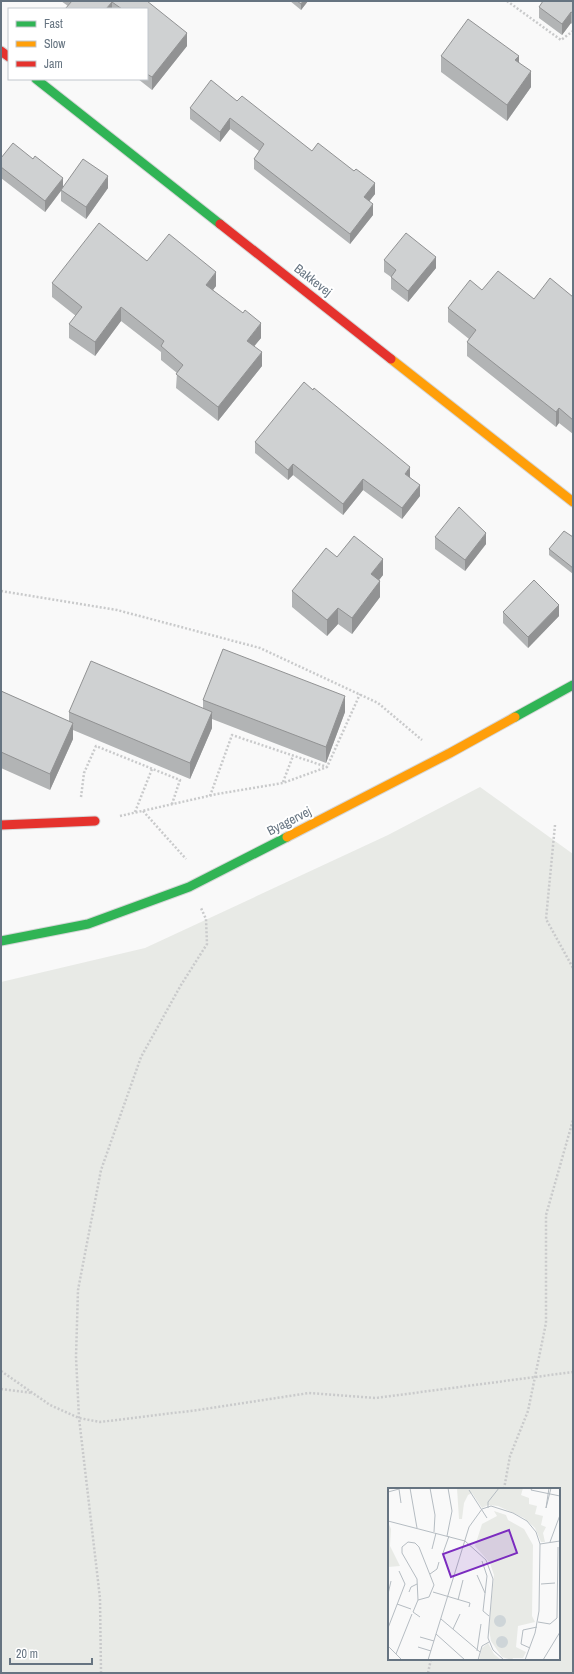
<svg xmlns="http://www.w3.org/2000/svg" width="574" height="1674" viewBox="0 0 574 1674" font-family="'Archivo Narrow',sans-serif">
<rect width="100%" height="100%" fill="#f9f9f9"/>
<path fill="#e8eae6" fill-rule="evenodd" d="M480,787L573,854V1673H1V982L145,948L388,835ZM389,1489H559V1659H389Z"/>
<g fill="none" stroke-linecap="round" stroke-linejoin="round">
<defs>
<g id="fast">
<polyline points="36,79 220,224"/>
<polyline points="515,717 573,685"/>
<polyline points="1,941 88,924 189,887 287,837"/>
</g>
<g id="slow">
<polyline points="391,359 573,502"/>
<polyline points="287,837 450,753 515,717"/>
</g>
<g id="jam">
<polyline points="1,51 9,57"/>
<polyline points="220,224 391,359"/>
<polyline points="1,825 95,821"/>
</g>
</defs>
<use href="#fast" stroke="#d5d6d7" stroke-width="11"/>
<use href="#slow" stroke="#d5d6d7" stroke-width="11"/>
<use href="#jam" stroke="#d5d6d7" stroke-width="11"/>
<g stroke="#c9cacb" stroke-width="2.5" stroke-dasharray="2 2" stroke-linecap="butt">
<polyline points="507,1 561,40 573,31"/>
<polyline points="1,591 117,610 260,648 378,703 422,740"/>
<polyline points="283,782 293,756"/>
<polyline points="210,796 232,735 327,767"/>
<polyline points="81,797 84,773 96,746 180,780 172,804"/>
<polyline points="143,811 186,859"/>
<polyline points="135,812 152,769"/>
<polyline points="120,816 217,794 283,783 327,767 360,694"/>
<polyline points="555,825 546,919 573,968"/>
<polyline points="1,1371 50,1405 79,1418 100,1422 198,1410 309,1393 376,1398 573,1372"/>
<polyline points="1,1389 32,1393"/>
<polyline points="504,1489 510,1456 528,1411 546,1323 546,1215 573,1120"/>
<polyline points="101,1673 100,1598 79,1418 76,1357 78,1290 101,1170 141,1057 181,985 207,944 206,919 201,908"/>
<polyline points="428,1673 431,1659"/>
</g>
<use href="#fast" stroke="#30b455" stroke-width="9"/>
<use href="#slow" stroke="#ff9f0a" stroke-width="9"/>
<use href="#jam" stroke="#e5322d" stroke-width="9"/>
</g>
<g fill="#b2b4b5">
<polygon points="61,1 147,1 187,46 152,90 138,79 147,79 147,9 65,9 68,6"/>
<polygon points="290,1 308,1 301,10"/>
<polygon points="573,1 573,25 571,23 562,35 539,18 539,7"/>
<polygon points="441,56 519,62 531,87 507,121 441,72"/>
<polygon points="237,101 312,151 375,194 369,201 373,215 350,244 254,169 254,159 259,151 230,129 220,142 190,119 190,108"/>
<polygon points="1,158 63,187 108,188 86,219 61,201 61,191 45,212 1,178"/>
<polygon points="384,260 436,268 408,302 391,289 391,277 384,272"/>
<polygon points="147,261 216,286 213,290 261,338 254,346 262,366 218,421 176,388 177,373 161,360 161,352 121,321 95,356 69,338 69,324 76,316 52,297 52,283"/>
<polygon points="482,290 534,299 573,297 573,434 559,423 556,427 467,356 467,342 469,339 448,322 448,308"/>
<polygon points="255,442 410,477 420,496 402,519 363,490 343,515 293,475 288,480 255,453"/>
<polygon points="435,537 486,544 465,571 435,549"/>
<polygon points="573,537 573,574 549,555 549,549"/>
<polygon points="337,557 383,575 379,580 380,597 352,634 338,624 327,636 292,607 292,591"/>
<polygon points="503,612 559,616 528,648 503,623"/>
<polygon points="1,691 69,722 69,712 203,708 203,700 345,712 326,763 212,719 212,728 190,779 73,730 73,739 50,790 1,768"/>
</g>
<g fill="#919293">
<polygon points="303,1 308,1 301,10 301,4"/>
<polygon points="112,2 112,9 106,9"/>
<polygon points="571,12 571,23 562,35 562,24"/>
<polygon points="187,33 187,46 152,90 152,77"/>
<polygon points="519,56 519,72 515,60"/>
<polygon points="531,71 531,87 507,121 507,105"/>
<polygon points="230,118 230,129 220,142 220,132"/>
<polygon points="108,176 108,188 86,219 86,207"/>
<polygon points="63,178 63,188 45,212 45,201"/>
<polygon points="375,183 375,194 364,208 364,197"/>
<polygon points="373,204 373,215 350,244 350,234"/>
<polygon points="436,257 436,268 408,302 408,291"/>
<polygon points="216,272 216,286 206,299 206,285"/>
<polygon points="121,307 121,321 95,356 95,342"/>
<polygon points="261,323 261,338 247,355 247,341"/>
<polygon points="262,352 262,366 218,421 218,407"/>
<polygon points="559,408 559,423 556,427 556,412"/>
<polygon points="293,464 293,475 288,480 288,470"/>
<polygon points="410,467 410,478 405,474"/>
<polygon points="363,479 363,490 343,515 343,504"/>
<polygon points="420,485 420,496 402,519 402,508"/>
<polygon points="486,533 486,544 465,571 465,560"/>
<polygon points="383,559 383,575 371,590 371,574"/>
<polygon points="380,581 380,597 352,634 352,618"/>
<polygon points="559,605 559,616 528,648 528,637"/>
<polygon points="338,608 338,624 327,636 327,620"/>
<polygon points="345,696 345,712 326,763 326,747"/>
<polygon points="212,712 212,728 190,779 190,763"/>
<polygon points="73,723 73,739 50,790 50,774"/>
</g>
<g fill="#cfd1d2" stroke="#919293">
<polygon points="72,1 147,1 187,33 152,77 147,74 147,9 122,9 112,2 106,9 65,9"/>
<polygon points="297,1 303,1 301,4"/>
<polygon points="543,1 573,1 573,13 571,12 562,24 539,7"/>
<polygon points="468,19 519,56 515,60 531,71 507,105 441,56"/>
<polygon points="211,80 237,101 242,96 312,151 318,143 354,171 356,169 375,183 364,197 373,204 350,234 254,159 264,144 230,118 220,132 190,108"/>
<polygon points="13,143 33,159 35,156 63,178 45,201 1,167 1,158"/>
<polygon points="83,159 108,176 86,207 61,190"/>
<polygon points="99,223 147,261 169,234 216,272 206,285 243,313 245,310 261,323 247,341 262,352 218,407 176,374 183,365 161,346 164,341 121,307 95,342 69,324 82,307 52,283"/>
<polygon points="406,233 436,257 408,291 391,277 396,270 384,260"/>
<polygon points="498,271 534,299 550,278 573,297 573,420 559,408 556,412 467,342 476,330 448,308 470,280 482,290"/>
<polygon points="304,382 313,390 314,388 410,467 405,474 420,485 402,508 363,479 343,504 293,464 288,470 255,442"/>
<polygon points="459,507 486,533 465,560 435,537"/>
<polygon points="564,531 573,537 573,568 549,549"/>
<polygon points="354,536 383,559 371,574 380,581 352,618 338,608 327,620 292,591 326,548 337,557"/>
<polygon points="534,580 559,605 528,637 503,612"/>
<polygon points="223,649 345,696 326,747 203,700"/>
<polygon points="91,661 212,712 190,763 69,712"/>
<polygon points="1,691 73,723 50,774 1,752"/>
</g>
<g text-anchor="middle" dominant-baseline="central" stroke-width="4" stroke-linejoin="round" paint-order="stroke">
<g font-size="13" fill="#667481" stroke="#fff">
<text transform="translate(313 280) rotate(38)">Bakkevej</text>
<text transform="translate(289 821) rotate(-27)">Byagervej</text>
</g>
</g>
<g transform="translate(388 1488)">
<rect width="172" height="172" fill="#f9f9f9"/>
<path d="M69,0H135L133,7L141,10V16L149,18L147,26L155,28L153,37L158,39L155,45L157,54H153L147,40L136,30L110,18L100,17L94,20L84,5L80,7L76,15L74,31H71ZM106,23L118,27L120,32L136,41L145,57L144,128L147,134L130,138L128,159L138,164L135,170H125L124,172L114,169L103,153L101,141L106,87L102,75L87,58L94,36L109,28ZM0,34L3,41L2,58L12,78L0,79ZM100,155L106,166L113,172H91L94,160Z" fill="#e8eae6"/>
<path d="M106 133a6 6 0 1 1 12 0a6 6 0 1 1-12 0ZM108 154a6 6 0 1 1 12 0a6 6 0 1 1-12 0Z" fill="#ced5d8"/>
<path fill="none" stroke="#b5bcc2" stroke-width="1" d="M22,0L29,40M42,0L47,27L46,44M144,0L143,2L172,8M161,0L158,20L163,0M81,2L99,30M0,4L11,1L13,15M100,20V14L111,0M0,33L77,53L98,72L105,91L100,150L105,162L116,172M59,48L64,23L60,0M162,54L172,27M152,56L172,53M44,61L48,45M55,65L61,48M94,73L99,88L95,123L101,128M42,86L49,81L51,74M89,87L97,105M153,96L167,95M21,104L23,99L29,96M45,104L82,115L81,119M0,106L3,93M30,112L41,109L46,97L31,59L27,55L20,54L14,59V65L29,91L30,112L25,124L32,129M70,112L75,92M9,116L23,121M53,131L92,164M150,134L162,136L169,130L170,59M0,140L17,96L11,83M65,141L72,126M48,146L77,172M32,149L46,153M0,158L14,172M30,159L43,163M142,160L133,156L135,142L149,139M89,163L93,136M8,166L24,126M40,172L81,39L94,21L103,18L125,25L139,33L148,44L152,56L151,123L147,145L137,172M90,172L94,158L101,154M155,172L172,144"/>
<path fill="#7b2cbf" fill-opacity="0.15" stroke="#7b2cbf" stroke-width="2" d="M121,42L129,65L63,89L55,66Z"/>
<rect width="172" height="172" fill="none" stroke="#667481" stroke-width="2"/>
</g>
<rect width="574" height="1674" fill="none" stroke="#667481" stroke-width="4"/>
<rect x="8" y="8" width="140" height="72" fill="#ffffff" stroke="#c2c7cd"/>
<rect x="16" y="21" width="20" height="6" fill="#30b455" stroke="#c2c7cd"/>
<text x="44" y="28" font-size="12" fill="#667481">Fast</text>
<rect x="16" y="41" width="20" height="6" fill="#ff9f0a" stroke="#c2c7cd"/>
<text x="44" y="48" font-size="12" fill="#667481">Slow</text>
<rect x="16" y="61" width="20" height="6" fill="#e5322d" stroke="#c2c7cd"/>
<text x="44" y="68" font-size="12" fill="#667481">Jam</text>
<path d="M10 1658v6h82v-6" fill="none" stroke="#667481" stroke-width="2"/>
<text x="16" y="1658" font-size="12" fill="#667481" stroke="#ffffff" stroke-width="3" paint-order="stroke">20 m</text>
</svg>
